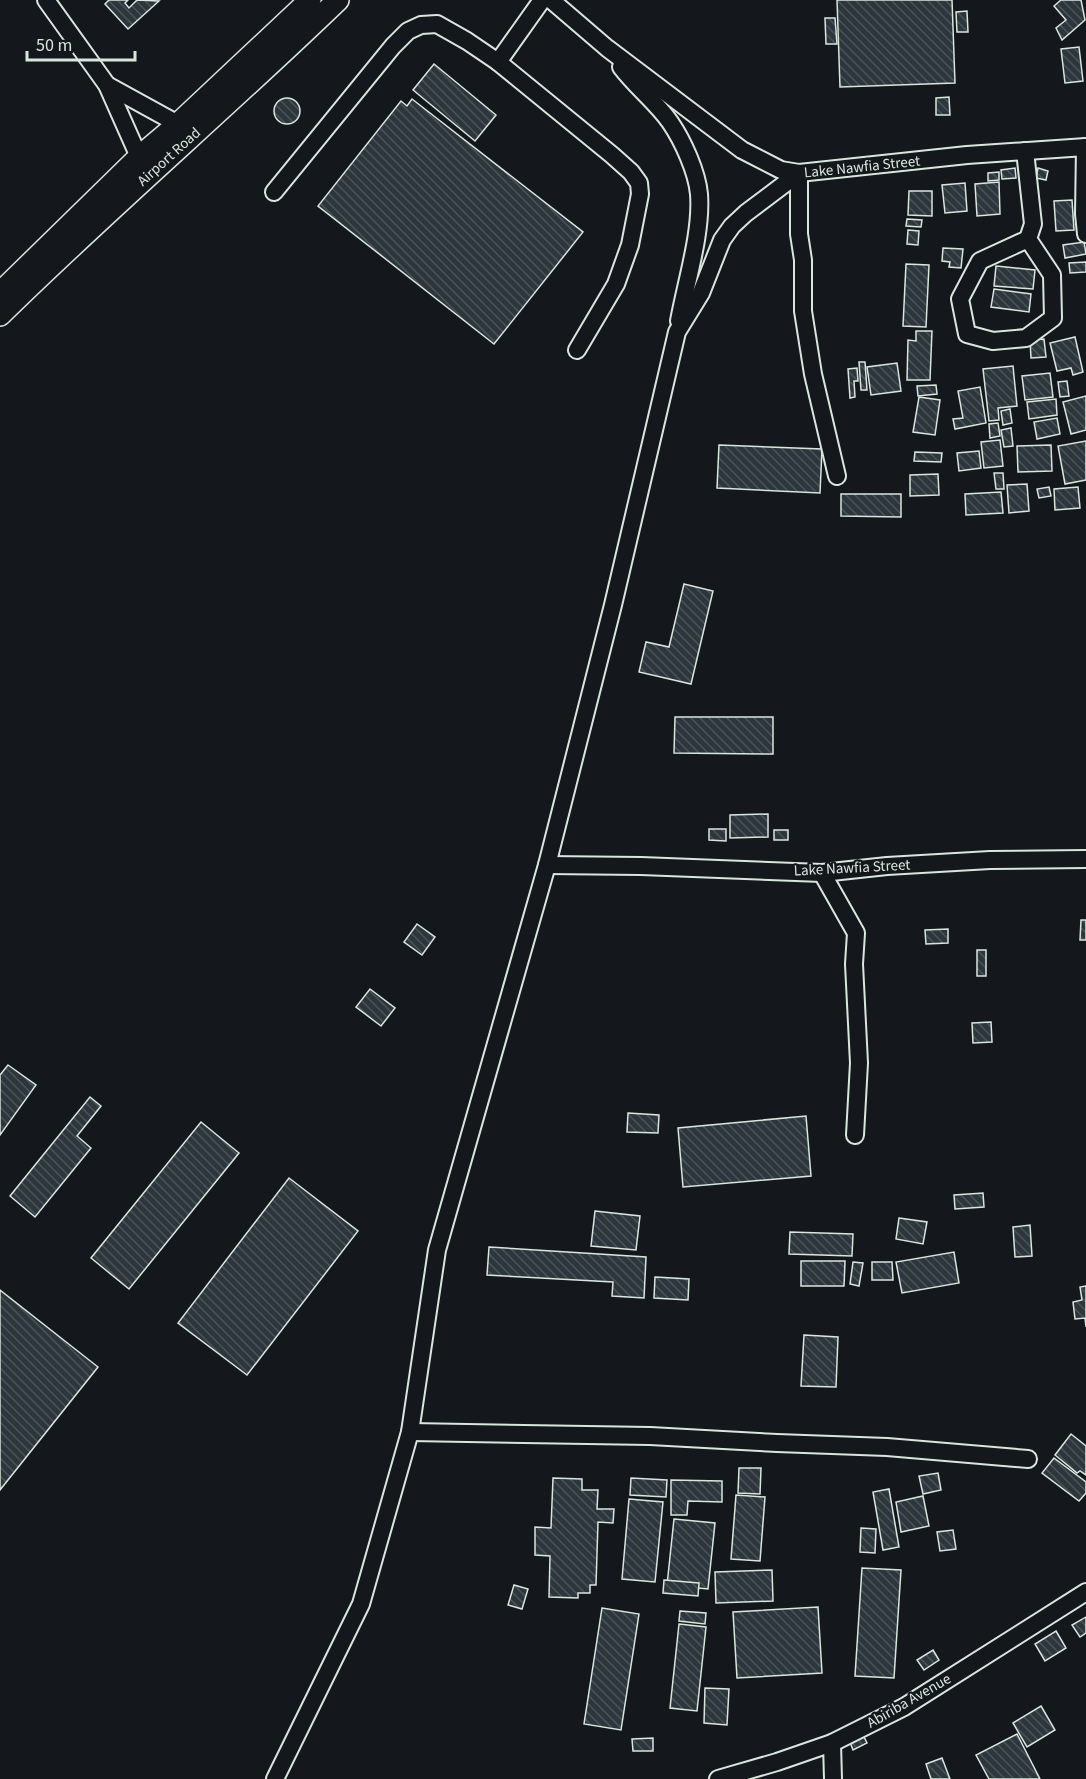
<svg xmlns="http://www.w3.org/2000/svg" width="1086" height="1779" viewBox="0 0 1086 1779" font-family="'Source Sans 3',sans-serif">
<defs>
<pattern id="building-back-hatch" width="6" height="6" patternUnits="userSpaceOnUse" patternTransform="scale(1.5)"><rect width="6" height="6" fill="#2c363c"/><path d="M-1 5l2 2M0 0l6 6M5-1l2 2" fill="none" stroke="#4a5358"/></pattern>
</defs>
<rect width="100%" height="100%" fill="#14181c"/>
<g fill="url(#building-back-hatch)" stroke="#d8e6dc" stroke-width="1.5">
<polygon points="109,0 128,0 125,3 129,8 137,0 159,1 128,29 105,4"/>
<polygon points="837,0 952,0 955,83 840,87"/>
<polygon points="1061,0 1081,0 1085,20 1062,40 1056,28 1066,20 1054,6"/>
<polygon points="967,11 968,32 957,32 956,12"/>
<polygon points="825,18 835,18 837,44 826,44"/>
<polygon points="1079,47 1083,81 1065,83 1061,49"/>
<polygon points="434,64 496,115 475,141 413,90"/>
<polygon points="949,97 950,115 936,115 936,98"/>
<circle cx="287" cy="111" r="13"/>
<polygon points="412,99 583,232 494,344 318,206 401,101 407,106"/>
<polygon points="1015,168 1016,178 1002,179 1001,170"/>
<polygon points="1038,168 1048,171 1046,180 1036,178"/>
<polygon points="999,172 999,180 988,181 988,173"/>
<polygon points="999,182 1000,214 977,216 975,184"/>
<polygon points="965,183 967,211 945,213 942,185"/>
<polygon points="909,191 932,191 932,216 908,215"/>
<polygon points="1072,200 1074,230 1056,231 1054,201"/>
<polygon points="907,219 922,220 921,227 906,226"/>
<polygon points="908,230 919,231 918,245 907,244"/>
<polygon points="1084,242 1086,254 1065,258 1063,245"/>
<polygon points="943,248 963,249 961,268 949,267 950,262 942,261"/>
<polygon points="1086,262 1086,272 1070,273 1069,263"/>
<polygon points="906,264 929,265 926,327 903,326"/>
<polygon points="996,266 1035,270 1033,289 994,286"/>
<polygon points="994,289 1031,294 1029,312 991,307"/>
<polygon points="916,331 932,331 930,380 907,380 908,340 916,341"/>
<polygon points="1075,337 1083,372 1073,375 1071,368 1057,371 1050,343"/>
<polygon points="1044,339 1046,357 1031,358 1030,340"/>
<polygon points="859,362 865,362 867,390 861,390"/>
<polygon points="897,363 901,391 871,395 867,367"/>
<polygon points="1013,366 1017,406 998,408 999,420 989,421 983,369"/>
<polygon points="857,368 858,381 854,381 855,397 850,398 848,369"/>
<polygon points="1050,373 1053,397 1025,400 1022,376"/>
<polygon points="1067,381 1069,396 1060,397 1058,382"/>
<polygon points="936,385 937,394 918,396 917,386"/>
<polygon points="980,387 986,423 955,429 953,419 963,418 958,391"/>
<polygon points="1086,396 1086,430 1071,434 1063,402"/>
<polygon points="919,397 940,400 935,435 913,432"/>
<polygon points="1056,399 1057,415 1029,419 1027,402"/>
<polygon points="1010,409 1012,423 1003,425 1001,411"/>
<polygon points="1057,418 1060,434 1037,439 1034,422"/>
<polygon points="998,423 1000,436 990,438 989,424"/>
<polygon points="1011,428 1013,446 1004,447 1001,430"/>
<polygon points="1000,440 1003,466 984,468 981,442"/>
<polygon points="1086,441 1086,480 1065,484 1058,446"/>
<polygon points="719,445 822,449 820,493 717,488"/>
<polygon points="1051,445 1052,471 1018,472 1017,446"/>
<polygon points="979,451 981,468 959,471 957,453"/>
<polygon points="915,452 942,453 941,462 914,461"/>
<polygon points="994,473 1003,473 1004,489 996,489"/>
<polygon points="938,474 939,495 910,496 910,475"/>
<polygon points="1027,484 1029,511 1009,513 1007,485"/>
<polygon points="1049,487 1051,496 1039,498 1037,489"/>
<polygon points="1078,487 1080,508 1055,510 1054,489"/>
<polygon points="1001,492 1003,513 966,515 965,494"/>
<polygon points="841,494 901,494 901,517 841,516"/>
<polygon points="684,584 713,591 691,684 639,672 646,642 669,647"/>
<polygon points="675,717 773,717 773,754 674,753"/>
<polygon points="768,814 768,837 730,838 730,815"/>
<polygon points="709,829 726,829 726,841 709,840"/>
<rect x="774" y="830" width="14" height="10"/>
<polygon points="1081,920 1086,920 1086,940 1080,940"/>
<polygon points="417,924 435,937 422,955 404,942"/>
<polygon points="948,929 948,943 926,944 925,930"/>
<rect x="977" y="950" width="9" height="26"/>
<polygon points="370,989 395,1008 381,1026 356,1007"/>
<polygon points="991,1022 992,1042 973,1043 972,1023"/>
<polygon points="8,1065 36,1085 0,1135 0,1075"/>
<polygon points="90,1097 101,1106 77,1136 91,1148 35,1217 10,1196"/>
<polygon points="628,1113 659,1115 658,1133 627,1132"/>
<polygon points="806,1116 811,1176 683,1187 678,1128"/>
<polygon points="201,1122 239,1153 129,1289 91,1258"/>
<polygon points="289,1178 358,1231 247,1375 178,1323"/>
<polygon points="983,1193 984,1207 955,1209 954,1195"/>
<polygon points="595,1211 640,1216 636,1250 591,1246"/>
<polygon points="899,1218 927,1222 923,1244 896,1239"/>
<polygon points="1030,1225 1032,1256 1015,1257 1013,1227"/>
<polygon points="790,1232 853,1234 852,1256 789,1254"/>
<polygon points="489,1247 646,1257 644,1298 612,1296 613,1282 487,1275"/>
<polygon points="954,1252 959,1283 902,1293 896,1262"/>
<polygon points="801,1261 845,1261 844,1286 801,1286"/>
<polygon points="853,1262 863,1263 859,1286 850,1284"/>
<polygon points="872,1262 892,1262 893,1280 872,1280"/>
<polygon points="655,1277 689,1279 688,1300 654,1298"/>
<polygon points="1086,1286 1086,1327 1085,1318 1075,1319 1073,1302 1082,1300 1080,1287"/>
<polygon points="0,1290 98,1367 0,1490"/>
<polygon points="804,1335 838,1337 836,1387 801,1386"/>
<polygon points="1071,1434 1086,1446 1086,1475 1080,1471 1077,1473 1055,1455"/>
<polygon points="1054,1458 1086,1482 1086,1493 1079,1501 1042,1473"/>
<polygon points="739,1468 761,1468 760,1494 738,1493"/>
<polygon points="938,1473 941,1490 923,1494 919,1476"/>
<polygon points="553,1478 582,1479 582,1490 598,1490 597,1509 614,1509 613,1523 598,1522 596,1585 590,1585 590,1593 578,1593 578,1598 549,1597 550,1556 535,1555 535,1527 551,1528"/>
<polygon points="631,1478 667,1480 666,1497 630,1495"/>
<polygon points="671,1480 722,1481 722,1502 688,1501 687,1515 671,1515"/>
<polygon points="889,1489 899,1547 883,1550 873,1492"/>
<polygon points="736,1495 765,1497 760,1561 731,1559"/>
<polygon points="923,1496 929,1526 901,1532 896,1502"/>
<polygon points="629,1499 663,1502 655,1582 622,1579"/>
<polygon points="674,1519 715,1523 708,1589 667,1585"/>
<polygon points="861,1528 876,1529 875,1553 860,1552"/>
<polygon points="953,1530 956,1549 940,1551 937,1532"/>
<polygon points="862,1568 901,1570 894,1678 855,1676"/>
<polygon points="772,1570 773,1601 716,1603 715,1572"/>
<polygon points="664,1580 699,1583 698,1596 663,1593"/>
<polygon points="514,1585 528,1589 522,1609 508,1605"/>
<polygon points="818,1607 822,1673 737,1678 733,1612"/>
<polygon points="602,1608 639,1614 621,1730 584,1724"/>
<polygon points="680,1611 706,1613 705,1624 679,1621"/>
<polygon points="1086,1617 1086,1633 1080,1637 1072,1625"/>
<polygon points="679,1624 706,1627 697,1711 670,1708"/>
<polygon points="1056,1631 1066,1648 1045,1661 1035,1644"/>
<polygon points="933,1650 939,1660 924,1670 917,1660"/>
<polygon points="705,1688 729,1689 727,1725 704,1723"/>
<polygon points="1041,1706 1055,1730 1027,1747 1013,1723"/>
<polygon points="1017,1734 1040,1779 989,1779 976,1755"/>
<polygon points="863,1735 867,1743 853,1750 850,1742"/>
<polygon points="653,1738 653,1751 633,1751 632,1739"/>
<polygon points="942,1758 950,1779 931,1779 926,1764"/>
</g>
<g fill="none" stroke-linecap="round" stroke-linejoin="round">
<defs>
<g id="minor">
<polyline points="46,0 107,85 139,157 146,165"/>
<polyline points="551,0 607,48 742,150 781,170 799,173 967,155 1086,147"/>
<polyline points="498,62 542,0"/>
<path d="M621,67C636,87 656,102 670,122C683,141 697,172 699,194C702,233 686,282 679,321"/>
<polyline points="107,85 178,124 186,132"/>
<polyline points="1085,147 1084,214 1086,234"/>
<polyline points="1025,151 1033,224 1028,239 980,261 960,299 967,334 993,341 1026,338 1053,318 1052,275 1028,239"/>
<polyline points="799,173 799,234 803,260 803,311 813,374 837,476"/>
<polyline points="274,192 393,46 408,31 421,25 437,24 467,41 498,62 612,155 631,172 639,183 640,194 630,245 616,284 577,350"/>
<polyline points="547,865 641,866 822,873 887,866 990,860 1086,859"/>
<polyline points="822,873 856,933 854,964 859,1063 855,1135"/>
<polyline points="410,1432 650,1436 777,1443 887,1447 1028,1459"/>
<polyline points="832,1743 833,1779"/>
<polyline points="275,1779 361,1604 410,1432 437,1250 547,865 613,605 677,332 701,293 722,240 732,226 746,213 799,173"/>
<polyline points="718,1779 777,1762 832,1743 904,1707 1086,1592"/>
</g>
<g id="major">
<polyline points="0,293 139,157 178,124 310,0"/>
<path d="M0,315C110,207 227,107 338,0"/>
</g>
</defs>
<use href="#minor" stroke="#d8e6dc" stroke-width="20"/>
<use href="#major" stroke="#d8e6dc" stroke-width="24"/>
<use href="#minor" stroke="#14181c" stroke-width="16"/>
<use href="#major" stroke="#14181c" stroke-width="21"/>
</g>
<g text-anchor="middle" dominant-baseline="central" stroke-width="4.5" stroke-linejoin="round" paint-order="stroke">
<g font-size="15" fill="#d8e6dc" stroke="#14181c">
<text transform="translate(169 157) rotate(-42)">Airport Road</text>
<text transform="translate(862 167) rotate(-6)">Lake Nawfia Street</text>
<text transform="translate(852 868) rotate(-3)">Lake Nawfia Street</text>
<text transform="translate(909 1701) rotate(-30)">Abiriba Avenue</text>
</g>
</g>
<path d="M27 51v9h108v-9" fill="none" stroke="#d8e6dc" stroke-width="3"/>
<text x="36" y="51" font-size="18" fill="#d8e6dc" stroke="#14181c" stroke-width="4.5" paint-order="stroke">50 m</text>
</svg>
